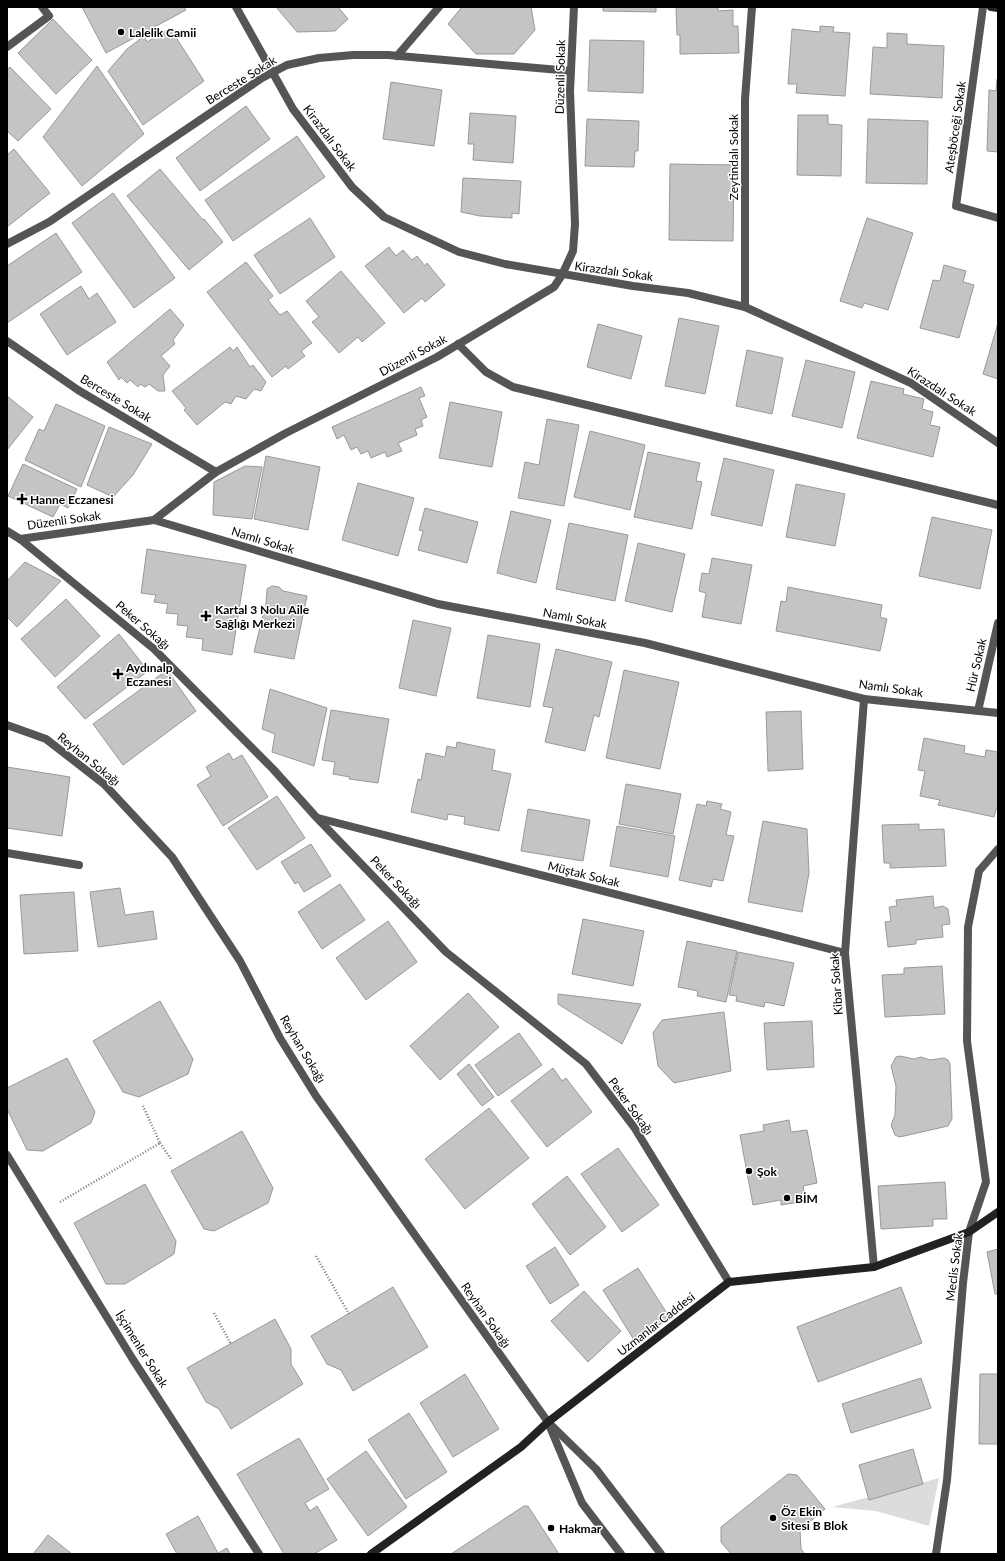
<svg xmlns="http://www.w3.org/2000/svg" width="1005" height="1561" viewBox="0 0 1005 1561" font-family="Lato,sans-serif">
<rect width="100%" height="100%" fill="#fff"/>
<polygon fill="#dcdcdc" points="939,1478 929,1526 876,1511 832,1507"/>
<g fill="#c4c4c4" stroke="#999">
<polygon points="82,7 184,7 186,10 106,53"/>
<polygon points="276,7 338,7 348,19 335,31 297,32"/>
<polygon points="462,7 531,7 535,30 514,54 476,54 448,24"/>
<polygon points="603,7 656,7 656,12 603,11"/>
<polygon points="676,7 718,7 718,11 733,10 733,26 738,26 739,53 680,54 680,35 677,35"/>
<polygon points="53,19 92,60 56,94 18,53"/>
<polygon points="820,26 834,27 833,32 850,33 845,96 796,93 797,84 788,84 792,29 820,32"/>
<polygon points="170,28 204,81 143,125 108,71 127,49 144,36 147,42"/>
<polygon points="887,33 907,34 907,44 944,46 942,98 870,94 873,47 887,48"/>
<polygon points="590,40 644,41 643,93 588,91"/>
<polygon points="97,66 144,134 82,186 43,137"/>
<polygon points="10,67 51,109 18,141 7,131 7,70"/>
<polygon points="997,79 998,79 998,152 987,151 989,90 996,91"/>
<polygon points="391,82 442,90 434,146 383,139"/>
<polygon points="246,106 270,139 200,191 176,158"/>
<polygon points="470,113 516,116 513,163 473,160 474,144 468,144"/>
<polygon points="798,115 828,115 828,124 842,125 841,176 797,175"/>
<polygon points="587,119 639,121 638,151 635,151 634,167 585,166"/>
<polygon points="868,119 928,121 927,184 866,183"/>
<polygon points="297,136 325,177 233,241 205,200"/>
<polygon points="14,149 50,193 7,227 7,155"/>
<polygon points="670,164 734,165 733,241 669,240"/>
<polygon points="160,169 203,220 204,219 223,242 189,270 127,196"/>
<polygon points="463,178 521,181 519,214 512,213 512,218 480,216 461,212"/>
<polygon points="113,193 175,278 134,308 72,223"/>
<polygon points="310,218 335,257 280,294 254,255"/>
<polygon points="867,218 913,233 888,310 864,303 862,308 840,301"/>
<polygon points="56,233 82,272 7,323 7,266"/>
<polygon points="389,247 396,256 403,250 412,260 417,256 425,266 427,263 445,285 425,302 422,298 404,313 365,266"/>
<polygon points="246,262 273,296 268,300 280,315 287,311 312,343 301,351 305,356 288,369 286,366 272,377 207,292"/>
<polygon points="944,265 966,271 963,282 974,285 959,338 920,328 933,280 940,281"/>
<polygon points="341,271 385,323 362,342 358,337 339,353 312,322 319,317 306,301"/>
<polygon points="81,286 89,299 97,293 116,322 67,355 40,314"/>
<polygon points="170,309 184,325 173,340 175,344 161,356 170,366 163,375 165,391 158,391 149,384 145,387 140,384 138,387 130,380 127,383 121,377 119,380 107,362"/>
<polygon points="679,318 719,326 705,394 665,386"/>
<polygon points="998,323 998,379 983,374"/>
<polygon points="598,324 642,336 631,379 587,367"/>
<polygon points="230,347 233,351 237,347 250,367 253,365 266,382 261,391 254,389 246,399 236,396 231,404 225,402 197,425 184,410 186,408 172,391"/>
<polygon points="747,350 783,358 772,414 736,406"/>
<polygon points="806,360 855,372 842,428 792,416"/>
<polygon points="871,381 904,389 903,394 924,399 922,409 933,412 930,425 940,427 933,457 857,438"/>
<polygon points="421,387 425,396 419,398 427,417 421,420 423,426 415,429 417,435 398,443 402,451 387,457 385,452 371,458 368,451 361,454 357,447 351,450 344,435 337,439 332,427"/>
<polygon points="7,396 33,417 7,450"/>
<polygon points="450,402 502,412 492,467 439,458"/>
<polygon points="56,404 105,426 81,487 25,460 39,429 44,431"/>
<polygon points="547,419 579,425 564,506 518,498 525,462 539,465"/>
<polygon points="109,427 152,444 133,475 113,497 87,485"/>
<polygon points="590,431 645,445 630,510 574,497"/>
<polygon points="648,452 700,463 696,481 702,482 692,529 634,517"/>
<polygon points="266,456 320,467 308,530 254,519"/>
<polygon points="724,458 774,470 762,526 711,515"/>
<polygon points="23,464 77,489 68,508 60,504 53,517 8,496"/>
<polygon points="245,466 262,467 252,519 213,515 214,482"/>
<polygon points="358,483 414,498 398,556 342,540"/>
<polygon points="796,484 845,494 835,546 786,537"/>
<polygon points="425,508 478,522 467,563 418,550 423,531 419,530"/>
<polygon points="511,511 551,520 536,583 497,573"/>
<polygon points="932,517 992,530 980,589 919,576"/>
<polygon points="569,523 628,535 615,601 556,589"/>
<polygon points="638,543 685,554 672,612 625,601"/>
<polygon points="147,549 246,565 232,655 202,650 203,639 186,637 188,626 177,625 178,614 166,613 168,604 154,602 156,595 141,593"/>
<polygon points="712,558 752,565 741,624 702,617 706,593 699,591 702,573 709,574"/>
<polygon points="25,562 61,581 17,627 7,617 7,581"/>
<polygon points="272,586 279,587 283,591 307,596 294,659 254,652 266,603 267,589"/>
<polygon points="788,587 882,605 880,617 887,619 880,651 776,631 781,601 786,602"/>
<polygon points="66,599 100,636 55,677 21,639"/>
<polygon points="413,620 451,628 436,696 399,688"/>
<polygon points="119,634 148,671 85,719 57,687"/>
<polygon points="488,635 540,644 530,707 477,698"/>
<polygon points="556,649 612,662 599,717 594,715 585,751 545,742 553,708 543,706"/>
<polygon points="167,670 196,711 123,765 93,724"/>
<polygon points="624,670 679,682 660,769 606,758"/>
<polygon points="270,689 327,708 314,766 272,752 275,734 262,729"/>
<polygon points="331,710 389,719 378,783 349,779 350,777 333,774 335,762 322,760"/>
<polygon points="801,711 803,769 768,771 766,712"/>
<polygon points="924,738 965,746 964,753 985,757 986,750 998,752 998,810 996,809 994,817 938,805 940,800 920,796 925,771 918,770"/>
<polygon points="457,742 495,750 492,770 511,774 499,831 464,824 465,817 448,814 447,820 411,812 418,779 421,780 426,753 445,757 447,746 456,748"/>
<polygon points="229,753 233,760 242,755 268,797 223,826 197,785 211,776 206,767"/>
<polygon points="7,767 70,777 62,836 7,828"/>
<polygon points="626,784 681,794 673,834 619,824"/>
<polygon points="277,796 305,838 257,870 228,828"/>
<polygon points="707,801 722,804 720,809 731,812 726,835 734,836 723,881 713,879 711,887 679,880 697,804 706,806"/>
<polygon points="528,809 590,820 583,861 521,851"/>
<polygon points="763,821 807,829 809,873 802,912 748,902"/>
<polygon points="919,824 919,830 944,829 946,866 890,868 890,863 884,863 882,825"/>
<polygon points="617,826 675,836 668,877 610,866"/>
<polygon points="311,844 331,876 304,892 298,882 295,884 281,862"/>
<polygon points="340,884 365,920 322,949 298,912"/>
<polygon points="120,888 125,915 153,911 157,939 98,947 90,892"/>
<polygon points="74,892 78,951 24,954 20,895"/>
<polygon points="933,896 934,908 943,906 948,909 950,924 942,925 943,937 916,940 916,944 888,947 885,922 891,921 889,907 897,906 896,900"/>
<polygon points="583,919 644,931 633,986 572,974"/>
<polygon points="388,921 417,962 366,1000 336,958"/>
<polygon points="687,941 737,951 726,1002 697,996 698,991 678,987"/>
<polygon points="738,952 794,963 784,1006 765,1002 764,1007 736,1001 737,996 729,995"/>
<polygon points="942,966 945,1014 885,1017 882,975 904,974 904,968"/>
<polygon points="468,993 499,1027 440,1080 410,1046"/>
<polygon points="558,994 641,1004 622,1044 558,1004"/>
<polygon points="160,1001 193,1059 188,1074 139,1097 123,1092 93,1041"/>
<polygon points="724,1012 731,1071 674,1083 658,1066 653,1033 662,1020"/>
<polygon points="812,1021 814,1067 767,1070 764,1023"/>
<polygon points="519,1033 542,1065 498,1096 475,1065"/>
<polygon points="900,1056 914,1059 921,1057 930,1060 944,1058 948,1060 950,1064 952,1119 948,1126 904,1136 899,1137 895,1135 891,1125 895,1115 896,1086 891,1066 896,1057"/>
<polygon points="67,1058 95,1112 91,1123 43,1151 27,1150 7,1109 7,1088"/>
<polygon points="469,1064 494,1097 482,1106 457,1074"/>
<polygon points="553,1068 562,1081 566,1078 592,1112 547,1147 511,1101"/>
<polygon points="489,1108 529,1158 465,1209 425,1159"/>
<polygon points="789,1120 791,1132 807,1130 817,1183 803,1186 806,1201 781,1205 781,1200 753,1205 740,1135 764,1131 763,1125"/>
<polygon points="242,1131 273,1188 268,1203 214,1231 204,1229 171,1171"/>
<polygon points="618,1148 659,1205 622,1232 581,1174"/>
<polygon points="567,1176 606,1227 570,1255 532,1204"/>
<polygon points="945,1182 947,1219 933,1219 933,1226 881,1229 878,1186"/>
<polygon points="145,1184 176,1241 174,1254 125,1284 106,1284 74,1223"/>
<polygon points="555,1247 579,1285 550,1304 526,1266"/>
<polygon points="998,1249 998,1294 995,1294 987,1252"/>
<polygon points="638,1268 670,1318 634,1340 603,1290"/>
<polygon points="393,1287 428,1347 353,1391 341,1370 327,1364 311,1336"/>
<polygon points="901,1287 922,1343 818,1382 797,1327"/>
<polygon points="584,1291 621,1331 588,1362 551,1321"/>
<polygon points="275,1319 291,1349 291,1364 303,1384 231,1429 219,1409 206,1402 187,1368"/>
<polygon points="465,1374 499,1429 453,1457 420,1403"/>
<polygon points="980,1374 998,1374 998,1444 979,1444"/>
<polygon points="921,1378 931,1408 851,1433 842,1404"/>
<polygon points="409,1413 447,1472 406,1499 368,1440"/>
<polygon points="299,1438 329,1489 305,1503 310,1511 317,1506 337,1540 314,1554 284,1554 237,1474"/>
<polygon points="913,1449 923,1484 869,1500 859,1465"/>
<polygon points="366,1451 407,1507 368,1536 327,1479"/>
<polygon points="788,1474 797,1475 825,1509 800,1530 801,1549 805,1554 731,1554 721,1542 721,1527"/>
<polygon points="524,1506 528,1506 559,1554 451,1554"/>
<polygon points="198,1516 218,1553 227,1548 230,1554 177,1554 166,1534"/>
<polygon points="48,1535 72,1554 33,1554"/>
</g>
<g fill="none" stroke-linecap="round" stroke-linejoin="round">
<g stroke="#777" stroke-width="2.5" stroke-dasharray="1 2" stroke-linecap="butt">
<polyline points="160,1143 171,1159"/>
<polyline points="60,1202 160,1143 142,1104"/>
<polyline points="316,1256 349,1314"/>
<polyline points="214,1313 231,1344"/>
</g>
<g stroke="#555" stroke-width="8">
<polyline points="236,7 293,109 352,187 384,217 459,252 505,264 633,286 688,293 745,307 911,383 998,443"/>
<polyline points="983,7 956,206 998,218"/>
<polyline points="7,47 49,16 42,7"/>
<polyline points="397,56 439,7"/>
<polyline points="7,244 49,222 262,78 287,65 319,58 353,55 388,55 571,71"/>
<polyline points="745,307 745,99 752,7"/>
<polyline points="7,341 78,390 216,472"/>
<polyline points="458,344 486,372 513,387 998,505"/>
<polyline points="154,520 438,604 645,643 864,699 998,713"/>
<polyline points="7,531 20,539 154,649 273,769 317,818 446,952 586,1064 634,1127 729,1282"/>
<polyline points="20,539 154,520 216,472 286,433 437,357 554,287 562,275 573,251 575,224 570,91 574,7"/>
<polyline points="864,699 845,953 874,1267"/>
<polyline points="978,711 998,623"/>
<polyline points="7,725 46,739 104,784 172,857 240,961 280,1038 316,1096 548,1422 596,1469 661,1554"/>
<polyline points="318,818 845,953"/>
<polyline points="7,853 79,865"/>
<polyline points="7,1155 132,1358 259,1554"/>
<polyline points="550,1427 582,1503 621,1554"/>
<polyline points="936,1554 947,1480 963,1283 969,1232 986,1182 967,1041 968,927 979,871 998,849"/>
</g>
<g stroke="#222" stroke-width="8">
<polyline points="991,7 998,8"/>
<polyline points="371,1554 521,1447 548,1422 729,1282 874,1267 969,1232 998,1212"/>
</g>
</g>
<g fill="#000" stroke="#fff" stroke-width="1.5">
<circle cx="121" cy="32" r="4"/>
<path d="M20 493h4v4h4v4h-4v4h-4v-4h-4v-4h4z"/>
<path d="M204 610h4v4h4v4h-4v4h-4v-4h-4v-4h4z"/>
<path d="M116 668h4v4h4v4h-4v4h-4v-4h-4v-4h4z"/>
<circle cx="749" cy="1171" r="4"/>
<circle cx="787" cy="1198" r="4"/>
<circle cx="773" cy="1518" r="4"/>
<circle cx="551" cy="1528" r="4"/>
</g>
<g text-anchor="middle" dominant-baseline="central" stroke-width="3" stroke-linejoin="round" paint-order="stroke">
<g font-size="12" font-weight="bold" fill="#000" stroke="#fff" text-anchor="start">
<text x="129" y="32">Lalelik Camii</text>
<text x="30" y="499">Hanne Eczanesi</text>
<text x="215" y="609">Kartal 3 Nolu Aile<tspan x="215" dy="14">Sağlığı Merkezi</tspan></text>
<text x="126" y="667">Aydınalp<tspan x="126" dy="14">Eczanesi</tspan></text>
<text x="757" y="1171">Şok</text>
<text x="795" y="1198">BİM</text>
<text x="781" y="1511">Öz Ekin<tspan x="781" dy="14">Sitesi B Blok</tspan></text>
<text x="559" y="1528">Hakmar</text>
</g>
<g font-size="12" fill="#000" stroke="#fff">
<text transform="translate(560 77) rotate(-89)">Düzenli Sokak</text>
<text transform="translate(241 80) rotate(-32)">Berceste Sokak</text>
<text transform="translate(955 127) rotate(-82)">Ateşböceği Sokak</text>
<text transform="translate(330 138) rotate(53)">Kirazdalı Sokak</text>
<text transform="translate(733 157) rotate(-90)">Zeytindalı Sokak</text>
<text transform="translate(614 271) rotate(8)">Kirazdalı Sokak</text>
<text transform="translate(413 355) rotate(-28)">Düzenli Sokak</text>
<text transform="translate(942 391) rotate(33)">Kirazdalı Sokak</text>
<text transform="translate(116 398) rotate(31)">Berceste Sokak</text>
<text transform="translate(64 520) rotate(-8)">Düzenli Sokak</text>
<text transform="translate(263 540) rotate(17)">Namlı Sokak</text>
<text transform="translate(575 618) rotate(11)">Namlı Sokak</text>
<text transform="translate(143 625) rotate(41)">Peker Sokağı</text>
<text transform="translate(976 665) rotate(-77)">Hür Sokak</text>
<text transform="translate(891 688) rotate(8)">Namlı Sokak</text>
<text transform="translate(89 759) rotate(39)">Reyhan Sokağı</text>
<text transform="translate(584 874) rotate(14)">Müştak Sokak</text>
<text transform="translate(396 882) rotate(46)">Peker Sokağı</text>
<text transform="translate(836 984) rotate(-94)">Kibar Sokak</text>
<text transform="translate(303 1049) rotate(59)">Reyhan Sokağı</text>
<text transform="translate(631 1106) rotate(54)">Peker Sokağı</text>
<text transform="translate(954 1267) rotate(-83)">Meclis Sokak</text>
<text transform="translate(486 1315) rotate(55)">Reyhan Sokağı</text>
<text transform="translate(656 1324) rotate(-38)">Uzmanlar Caddesi</text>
<text transform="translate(142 1349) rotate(58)">İşçimenler Sokak</text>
</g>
</g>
<rect width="1005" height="1561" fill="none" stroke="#000000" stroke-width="16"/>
</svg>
